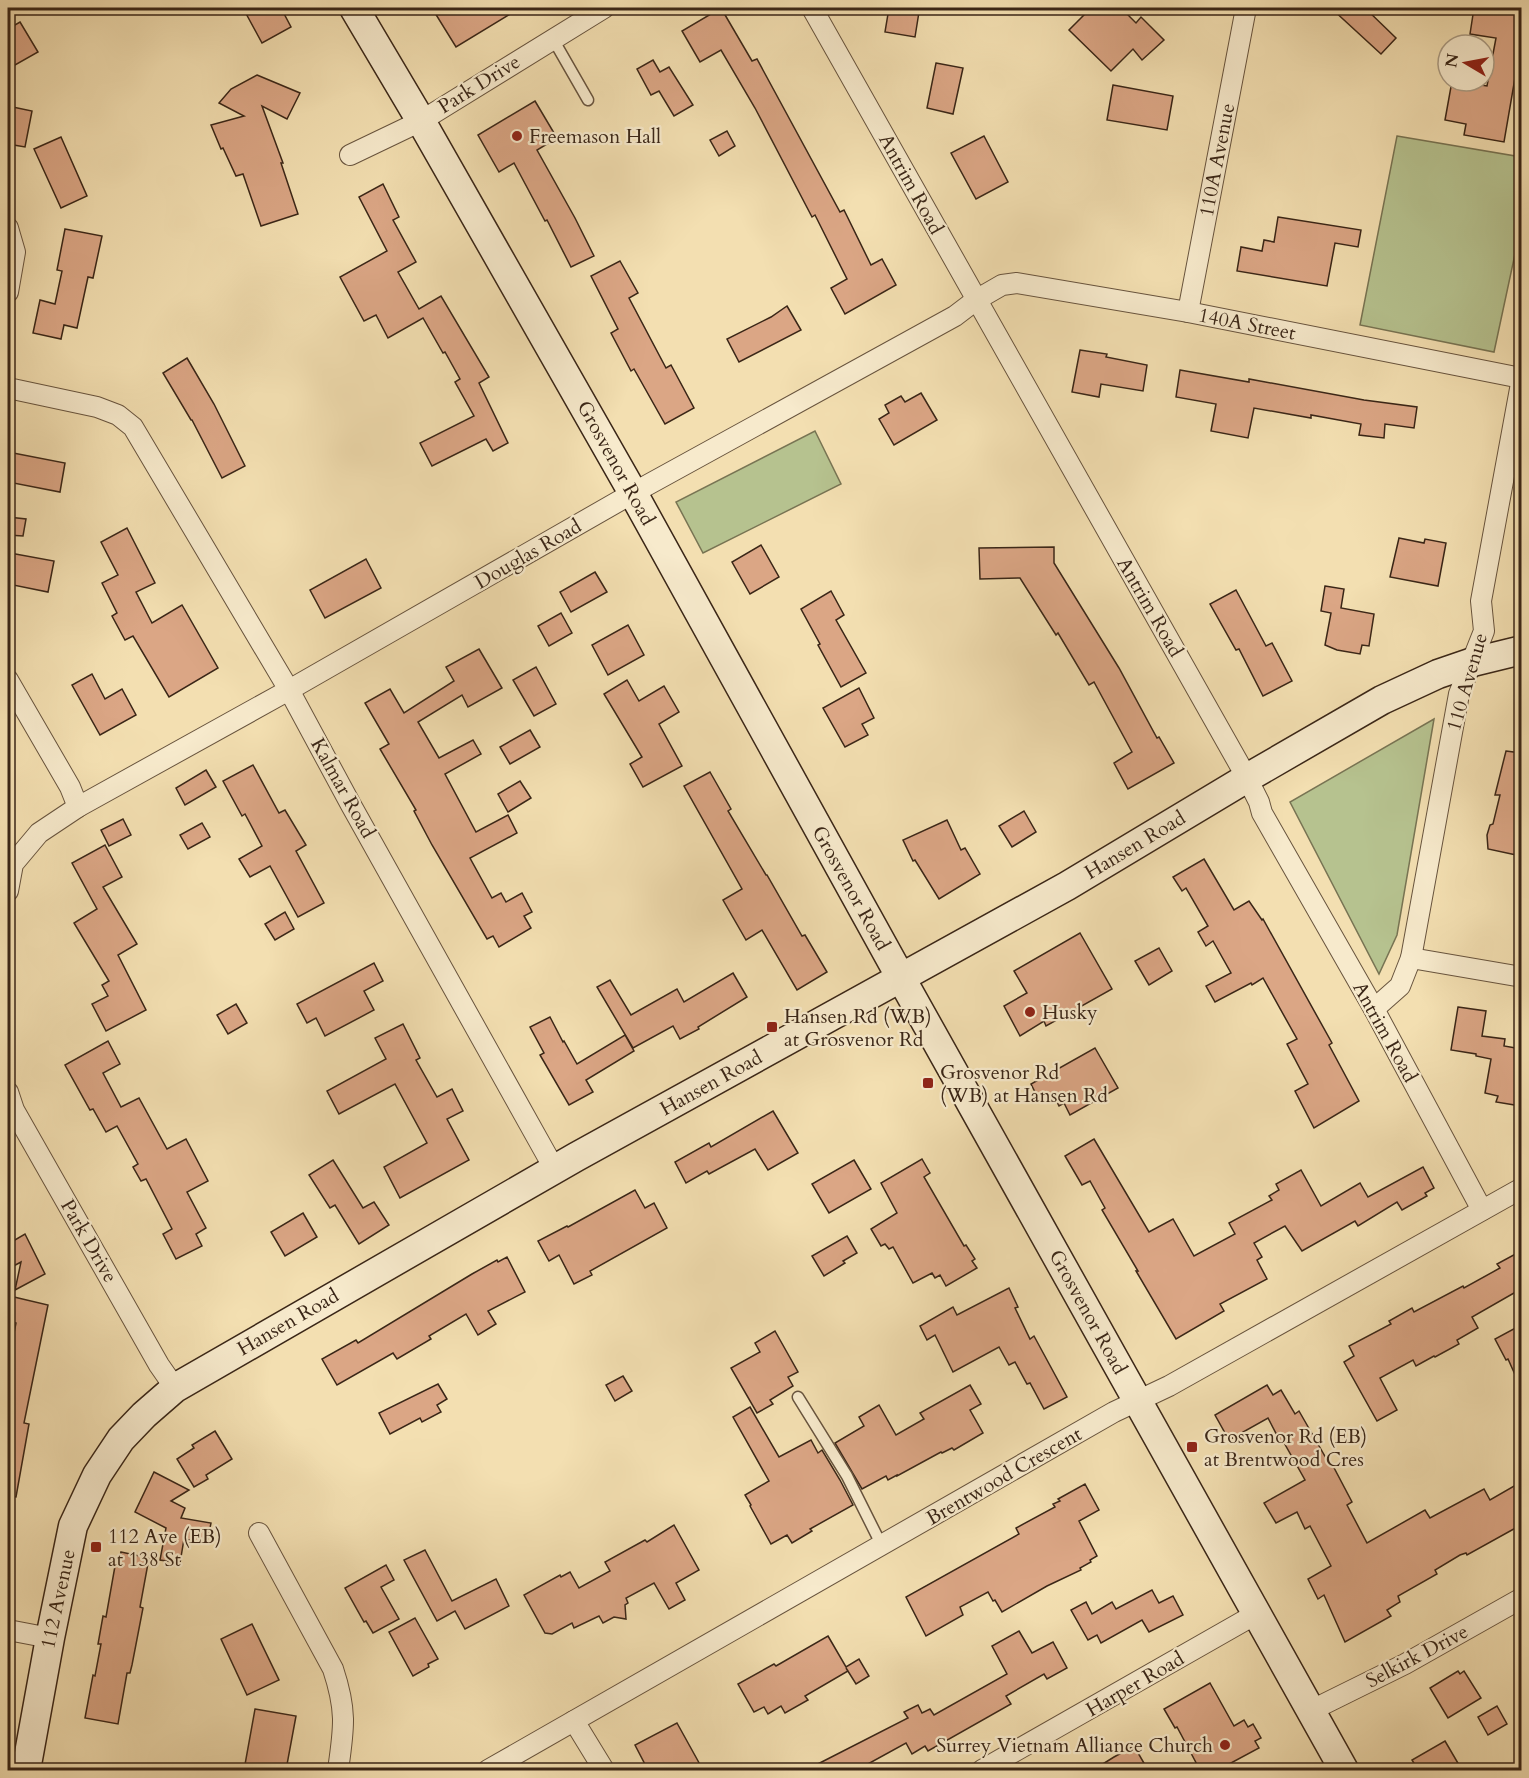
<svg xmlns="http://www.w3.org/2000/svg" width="1529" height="1778" viewBox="0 0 1529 1778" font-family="Cardo,serif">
<rect width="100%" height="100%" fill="#f3dfb1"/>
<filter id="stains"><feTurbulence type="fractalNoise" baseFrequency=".00333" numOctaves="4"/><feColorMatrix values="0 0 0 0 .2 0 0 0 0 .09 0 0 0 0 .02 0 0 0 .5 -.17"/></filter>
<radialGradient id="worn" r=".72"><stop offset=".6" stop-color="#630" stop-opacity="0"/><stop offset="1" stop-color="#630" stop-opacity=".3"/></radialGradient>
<g fill="#b6c28f" stroke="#787453" stroke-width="1.5">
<polygon points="1397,136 1521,157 1521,226 1494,352 1360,325"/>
<polygon points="815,431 841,484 703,553 676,502"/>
<polygon points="1434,719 1397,935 1379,974 1290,802"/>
</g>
<g fill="#dba685" stroke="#3a2617" stroke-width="1.5">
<polygon points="243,8 281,8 291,27 262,43"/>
<polygon points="444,8 520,8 456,47 435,13"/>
<polygon points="721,8 752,61 757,59 840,212 844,210 871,265 882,259 896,285 845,314 831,288 847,279 815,215 812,217 755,108 721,50 700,62 682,31"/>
<polygon points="889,8 919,12 915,37 885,32"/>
<polygon points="1091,8 1121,8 1136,23 1141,17 1164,40 1142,60 1133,49 1111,71 1069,30"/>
<polygon points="1331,8 1365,8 1396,38 1381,54"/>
<polygon points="1474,8 1521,8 1521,43 1504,142 1464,135 1466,124 1445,120 1452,81 1487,86 1496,38 1470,34"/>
<polygon points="20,22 38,52 8,69 8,29"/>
<polygon points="653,60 660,72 669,67 693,105 674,116 659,91 651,95 637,69"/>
<polygon points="936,63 963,68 953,114 927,108"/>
<polygon points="257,75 300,93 287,119 262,106 283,163 281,163 298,214 261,226 243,174 236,176 223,148 221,149 211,125 244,116 219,103 231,89"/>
<polygon points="1113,85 1173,96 1167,130 1107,120"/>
<polygon points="535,101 557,138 537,150 575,218 594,256 571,267 547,220 545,221 514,163 499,172 478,135"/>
<polygon points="8,106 32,111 25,147 8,144"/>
<polygon points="727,131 735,146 719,156 710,140"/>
<polygon points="984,136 1008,182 976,199 951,153"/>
<polygon points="61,137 87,196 61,208 34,149"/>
<polygon points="383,184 399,217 393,220 416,262 398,272 419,309 441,296 489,377 479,383 508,443 493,451 486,439 432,466 420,443 474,416 455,382 460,379 445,352 443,353 423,318 388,338 376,315 364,321 340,277 387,251 359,197"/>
<polygon points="1278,217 1361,230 1358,247 1335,243 1327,286 1237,271 1241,247 1262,251 1264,240 1274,242"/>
<polygon points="65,229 102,236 93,278 88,277 77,328 64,325 61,339 33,333 40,300 55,304 62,271 57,270"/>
<polygon points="620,261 638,293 629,298 666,368 671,365 694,408 665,424 634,369 631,371 611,333 618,329 591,276"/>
<polygon points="787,306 801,330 739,362 727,339 771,317"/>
<polygon points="1080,350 1107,354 1106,357 1147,365 1143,391 1101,384 1099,397 1072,392"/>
<polygon points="187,358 214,404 245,466 222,478 192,420 191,420 163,373"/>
<polygon points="1180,370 1249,382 1249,379 1364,400 1417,407 1414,428 1385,424 1384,438 1359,435 1361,424 1311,415 1311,418 1254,408 1248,438 1211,431 1216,404 1176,397"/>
<polygon points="921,393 937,420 894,445 879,419 889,413 885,405 901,396 905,402"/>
<polygon points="8,452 65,463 60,492 8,482"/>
<polygon points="8,517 26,519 23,536 8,535"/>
<polygon points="127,528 155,583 136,592 152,623 182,605 218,668 169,697 133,636 125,640 112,616 117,613 102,583 118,575 101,542"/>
<polygon points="1399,538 1424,543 1425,539 1446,543 1438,586 1390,577"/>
<polygon points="761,545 779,577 750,594 732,562"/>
<polygon points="1054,547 1054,563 1119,668 1157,738 1159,737 1174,763 1128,789 1114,763 1132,752 1094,682 1089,685 1058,633 1056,635 1020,578 980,579 979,548"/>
<polygon points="10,553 54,561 48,592 8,584 8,564"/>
<polygon points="366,559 381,588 325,618 310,590"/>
<polygon points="595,572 607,592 571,612 560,592"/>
<polygon points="1325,586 1344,589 1341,608 1374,614 1369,646 1362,645 1360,654 1337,650 1325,645 1331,613 1321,611"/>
<polygon points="1236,590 1266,646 1272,643 1292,681 1263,696 1239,649 1236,650 1210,604"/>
<polygon points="831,591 844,615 836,620 866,673 841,687 818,645 820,644 801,609"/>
<polygon points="561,613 572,633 549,646 538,626"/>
<polygon points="628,625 644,655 608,675 592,645"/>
<polygon points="479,649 502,688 468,707 462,695 418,722 439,758 473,740 481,754 445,774 476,832 508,815 517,833 470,858 492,898 501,893 506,902 522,893 532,912 524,916 531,928 499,947 493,936 487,939 432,845 414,811 416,810 380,749 389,744 365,703 390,689 404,713 454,681 446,667"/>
<polygon points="536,667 556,704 534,716 513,680"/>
<polygon points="92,674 105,699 122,689 136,715 100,735 72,685"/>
<polygon points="627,680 639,701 664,686 679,712 659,724 682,766 643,787 630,764 642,757 604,694"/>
<polygon points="859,688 874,718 862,724 868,735 845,747 823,708"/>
<polygon points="530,730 540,747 510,764 500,747"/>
<polygon points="1506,751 1521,753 1521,856 1488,849 1487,835 1490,825 1493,824 1500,795 1495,795"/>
<polygon points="253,765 279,813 285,810 306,845 296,851 324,903 298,917 270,866 250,877 239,859 262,846 245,814 242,816 223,781"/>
<polygon points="206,770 216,787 185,805 176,788"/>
<polygon points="710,772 731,809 728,811 766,875 767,875 802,936 805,935 827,972 797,990 762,930 746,940 723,900 742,889 684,786"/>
<polygon points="520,781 531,798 508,812 498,794"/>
<polygon points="1024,811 1036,832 1012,847 999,826"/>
<polygon points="123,819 131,835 109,846 101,830"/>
<polygon points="947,820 961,850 965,848 980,874 939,899 915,860 913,861 903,840"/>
<polygon points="202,823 210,837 188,849 180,835"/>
<polygon points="105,845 122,877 103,887 137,944 118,955 146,1010 106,1031 92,1004 108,996 102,985 109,981 74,923 97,909 72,863"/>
<polygon points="1204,859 1234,910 1249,901 1262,920 1263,919 1332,1043 1329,1045 1359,1101 1314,1128 1295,1091 1308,1084 1287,1044 1297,1039 1263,978 1252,985 1251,983 1215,1002 1206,986 1231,973 1213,941 1206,946 1198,932 1208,926 1186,888 1182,891 1173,877"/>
<polygon points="285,912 294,929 275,940 265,924"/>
<polygon points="1080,933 1112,989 1046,1026 1044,1021 1020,1036 1004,1006 1027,993 1014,971"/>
<polygon points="1159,948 1172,971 1149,985 1135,961"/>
<polygon points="374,963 383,981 364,991 374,1010 325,1036 316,1018 307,1023 297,1004"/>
<polygon points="733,973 747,997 698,1027 699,1029 680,1039 673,1026 633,1048 597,987 610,980 631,1015 677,989 684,1002"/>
<polygon points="236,1004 247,1023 228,1034 217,1015"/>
<polygon points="1458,1007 1486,1011 1482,1036 1505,1039 1504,1046 1521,1049 1521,1106 1496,1102 1498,1096 1485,1093 1491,1059 1476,1056 1476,1054 1451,1050"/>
<polygon points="550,1017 563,1042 564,1041 577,1064 625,1035 634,1051 586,1080 593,1092 569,1105 540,1055 544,1053 530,1027"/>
<polygon points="403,1024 420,1058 416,1060 437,1097 452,1089 463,1111 447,1119 469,1160 400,1198 384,1167 427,1143 395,1084 339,1114 327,1091 386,1059 375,1038"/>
<polygon points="108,1041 120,1064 103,1073 121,1107 139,1098 167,1149 186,1139 208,1181 187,1192 206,1228 196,1234 202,1246 176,1259 163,1234 172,1229 146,1179 141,1181 133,1167 138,1164 117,1126 106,1132 93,1109 90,1110 65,1065"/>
<polygon points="1095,1048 1118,1088 1070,1115 1064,1103 1059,1106 1053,1094 1040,1102 1031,1084"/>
<polygon points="773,1111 798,1153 768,1170 755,1149 709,1174 707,1171 686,1183 675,1162 709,1143 711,1147"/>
<polygon points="1094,1139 1149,1232 1173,1219 1194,1256 1235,1234 1229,1223 1272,1200 1269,1196 1279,1190 1276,1184 1301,1170 1321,1206 1360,1183 1368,1197 1423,1167 1434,1188 1425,1193 1427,1196 1402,1210 1397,1202 1358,1226 1355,1221 1302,1251 1285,1226 1254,1243 1262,1257 1257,1260 1267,1279 1220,1304 1224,1311 1176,1339 1136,1271 1138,1271 1102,1210 1105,1208 1090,1181 1082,1185 1065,1156"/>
<polygon points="922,1159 930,1173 924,1177 964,1246 966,1245 975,1259 972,1261 977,1268 946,1286 940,1275 935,1278 932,1273 913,1283 893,1247 889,1249 885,1244 881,1246 871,1229 897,1213 881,1183"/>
<polygon points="333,1160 363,1208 374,1202 389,1225 359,1244 335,1205 330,1208 309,1175"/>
<polygon points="854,1160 871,1189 829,1213 812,1184"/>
<polygon points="635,1190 645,1208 654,1203 667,1228 590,1271 592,1275 574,1284 559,1255 549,1261 538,1241 567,1226 568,1227"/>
<polygon points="303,1213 317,1237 285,1256 271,1232"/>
<polygon points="25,1234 45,1274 15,1290 21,1262 8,1269 8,1244"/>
<polygon points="847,1236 857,1253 843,1261 845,1263 824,1276 812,1256"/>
<polygon points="1521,1251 1521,1289 1472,1317 1478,1328 1457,1340 1459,1344 1435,1357 1434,1356 1416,1366 1413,1360 1380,1378 1397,1410 1377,1421 1344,1362 1354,1356 1349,1346 1391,1324 1389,1321 1412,1308 1414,1312 1463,1286 1464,1288 1500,1268 1497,1264"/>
<polygon points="507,1257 525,1292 488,1311 496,1324 478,1335 466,1314 429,1336 431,1339 397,1359 393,1353 337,1385 322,1359 356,1340 358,1343 472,1274 497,1260 498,1262"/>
<polygon points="1009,1288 1018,1307 1015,1308 1030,1339 1034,1336 1067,1397 1044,1409 1030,1383 1027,1384 1015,1362 1009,1365 999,1347 953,1372 935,1335 927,1340 920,1326 953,1307 957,1315"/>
<polygon points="14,1297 48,1305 24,1423 29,1424 16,1497 8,1496 8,1363 16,1323 9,1321"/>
<polygon points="1521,1325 1521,1388 1508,1359 1506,1360 1495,1339"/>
<polygon points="775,1331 798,1372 788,1377 793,1386 770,1400 773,1404 757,1413 731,1368 760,1352 755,1343"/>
<polygon points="623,1376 632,1391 615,1401 606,1385"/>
<polygon points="438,1384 447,1399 437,1405 441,1412 422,1422 420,1418 390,1434 379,1413"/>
<polygon points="970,1385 981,1404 970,1410 983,1433 954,1450 952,1448 942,1453 941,1452 897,1476 897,1475 888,1480 886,1476 862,1489 835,1443 864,1426 859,1417 879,1405 896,1435 924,1419 920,1413"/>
<polygon points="1267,1385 1273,1395 1281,1390 1295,1414 1299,1411 1330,1465 1332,1464 1352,1502 1347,1505 1367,1543 1425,1510 1430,1518 1484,1489 1490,1500 1521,1482 1521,1525 1467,1555 1466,1553 1460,1555 1435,1570 1437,1574 1398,1596 1400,1602 1387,1610 1391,1616 1345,1642 1324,1595 1318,1599 1308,1579 1331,1566 1310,1526 1305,1529 1297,1512 1276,1523 1264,1503 1305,1480 1283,1441 1281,1443 1268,1418 1229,1440 1215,1415"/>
<polygon points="750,1407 779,1457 811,1440 818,1453 822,1450 840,1480 853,1505 810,1529 812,1531 792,1543 787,1535 771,1544 750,1506 751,1505 745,1495 769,1481 733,1417"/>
<polygon points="215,1431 232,1459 206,1475 208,1479 194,1487 177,1459 194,1448 192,1445"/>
<polygon points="154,1472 189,1490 171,1501 185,1508 181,1518 211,1523 207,1543 184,1539 180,1563 160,1560 166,1528 135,1512"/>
<polygon points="1085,1484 1099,1510 1079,1521 1097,1556 1090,1560 1091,1562 1080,1568 1081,1570 1047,1586 1002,1612 995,1600 993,1601 988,1592 960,1607 963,1615 926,1636 906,1597 1019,1534 1016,1528 1055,1507 1053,1504 1060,1501 1058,1499"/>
<polygon points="674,1525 699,1570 676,1583 685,1600 669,1609 654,1583 626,1598 628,1603 625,1605 626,1619 614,1617 603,1623 599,1616 574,1628 572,1623 552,1634 545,1633 524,1595 560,1575 561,1577 570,1572 579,1588 610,1571 605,1562 645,1540 647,1542"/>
<polygon points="425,1550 452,1601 496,1579 509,1606 465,1629 455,1611 437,1621 404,1560"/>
<polygon points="121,1552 149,1558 140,1607 143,1608 132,1665 130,1673 127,1673 118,1724 85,1718 93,1675 95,1676 101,1644 98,1644 103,1616 106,1617 115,1566 118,1566"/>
<polygon points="386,1565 394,1580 381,1587 399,1619 373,1633 366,1621 364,1622 345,1588"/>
<polygon points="1152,1590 1159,1603 1173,1596 1183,1615 1149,1632 1142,1620 1101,1643 1097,1635 1088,1640 1071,1610 1086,1602 1092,1614 1112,1602 1116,1609"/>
<polygon points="415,1618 438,1659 428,1664 429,1667 413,1676 389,1632"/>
<polygon points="252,1624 279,1680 247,1695 221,1639"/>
<polygon points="1019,1631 1032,1653 1053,1642 1067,1668 1047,1679 1044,1674 1006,1696 1011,1704 928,1751 925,1746 912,1754 906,1743 857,1770 806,1770 908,1718 904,1712 918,1705 922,1713 930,1709 934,1715 1007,1674 992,1646"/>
<polygon points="828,1636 846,1667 859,1659 869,1676 856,1684 846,1668 848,1671 805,1696 808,1700 785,1713 781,1706 768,1714 764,1707 754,1712 738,1684 774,1664 776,1666"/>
<polygon points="1458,1671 1460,1674 1464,1671 1481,1698 1448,1718 1430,1688"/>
<polygon points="1210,1683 1234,1726 1244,1720 1248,1727 1253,1724 1261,1738 1255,1741 1259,1748 1218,1770 1200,1770 1177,1727 1175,1728 1164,1709"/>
<polygon points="1497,1706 1507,1724 1488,1735 1478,1717"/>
<polygon points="255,1709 296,1716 286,1770 244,1770"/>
<polygon points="677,1723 703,1770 648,1770 635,1745"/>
<polygon points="1445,1741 1462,1770 1418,1770 1412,1760"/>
<polygon points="1134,1746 1148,1770 1093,1770 1114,1757"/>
</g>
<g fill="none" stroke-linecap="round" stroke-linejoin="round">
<defs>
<g id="lane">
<polyline points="553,39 588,100"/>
<polyline points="798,1397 847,1476 882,1546"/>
</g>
<g id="street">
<polyline points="812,8 1247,778 1259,802 1262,813 1374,1009 1482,1210"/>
<polyline points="350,155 421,121 604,8"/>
<polyline points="8,228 15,252 8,292"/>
<polyline points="1188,312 1246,8"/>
<polyline points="8,388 97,407 118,415 133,427 289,690 351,805 555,1170"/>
<polyline points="8,680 70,787 78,807"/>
<polyline points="8,891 13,864 39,833 78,807 289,690 633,493 955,316 976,300 1002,285 1017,283 1188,312 1521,378"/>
<polyline points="1411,958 1522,977"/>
<polyline points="1374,1009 1400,986 1411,958 1459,694 1484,631 1481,601 1522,378"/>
<polyline points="8,1092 14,1110 159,1365 175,1388"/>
<path d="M259,1533L333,1669C347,1711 344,1728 338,1770"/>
<polyline points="8,1630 50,1638"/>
<polyline points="1310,1711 1405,1664 1522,1598"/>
<polyline points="574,1721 604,1770"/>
<polyline points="488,1770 1114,1412 1169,1386 1522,1188"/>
<polyline points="982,1770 1256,1614"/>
</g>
<g id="secondary">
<polyline points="354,8 421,121 633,493 901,978 1344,1770"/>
<polyline points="26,1770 50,1638 73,1526 97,1475 121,1439 144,1415 175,1388 576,1157 1067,886 1247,778 1382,700 1438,674 1473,662 1522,650"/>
</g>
</defs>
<use href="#lane" stroke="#68543e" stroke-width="13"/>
<use href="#street" stroke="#68543e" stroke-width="22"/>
<use href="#secondary" stroke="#3a2617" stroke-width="31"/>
<use href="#lane" stroke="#f7eacc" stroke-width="10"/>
<use href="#street" stroke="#f7eacc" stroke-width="20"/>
<use href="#secondary" stroke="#f7eacc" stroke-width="28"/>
</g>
<g fill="#8f2418" stroke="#f7eacc" stroke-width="2">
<circle cx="517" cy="136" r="6"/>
<circle cx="1030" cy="1012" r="6"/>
<rect x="766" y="1021" width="12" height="12" rx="3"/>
<rect x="922" y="1077" width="12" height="12" rx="3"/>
<rect x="1186" y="1441" width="12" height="12" rx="3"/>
<rect x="90" y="1541" width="12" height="12" rx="3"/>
<circle cx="1225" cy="1745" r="6"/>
</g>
<g text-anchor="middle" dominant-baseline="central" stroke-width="4.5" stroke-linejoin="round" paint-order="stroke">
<g font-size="20" fill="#3a2617" stroke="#f7eacc">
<text transform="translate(479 84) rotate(-32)">Park Drive</text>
<text transform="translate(1217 160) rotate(-79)">110A Avenue</text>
<text transform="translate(911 184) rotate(61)">Antrim Road</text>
<text transform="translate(1247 324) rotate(11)">140A Street</text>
<text transform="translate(616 463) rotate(61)">Grosvenor Road</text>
<text transform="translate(528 554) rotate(-30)">Douglas Road</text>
<text transform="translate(1150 607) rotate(60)">Antrim Road</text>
<text transform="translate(1467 682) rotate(-74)">110 Avenue</text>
<text transform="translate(343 788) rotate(61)">Kalmar Road</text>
<text transform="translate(1135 845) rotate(-31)">Hansen Road</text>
<text transform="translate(851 888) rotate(61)">Grosvenor Road</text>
<text transform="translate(1385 1032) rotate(61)">Antrim Road</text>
<text transform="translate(711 1083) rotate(-29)">Hansen Road</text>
<text transform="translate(89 1241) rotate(60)">Park Drive</text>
<text transform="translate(1088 1312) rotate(61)">Grosvenor Road</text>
<text transform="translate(288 1322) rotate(-30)">Hansen Road</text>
<text transform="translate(1004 1476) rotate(-30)">Brentwood Crescent</text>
<text transform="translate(58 1599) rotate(-78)">112 Avenue</text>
<text transform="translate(1417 1656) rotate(-28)">Selkirk Drive</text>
<text transform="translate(1135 1684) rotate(-30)">Harper Road</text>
</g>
<g font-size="20" fill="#3a2617" stroke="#f7eacc" text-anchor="start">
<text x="529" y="136">Freemason Hall</text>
<text x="1042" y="1012">Husky</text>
<text x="784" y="1016">Hansen Rd (WB)<tspan x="784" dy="23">at Grosvenor Rd</tspan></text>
<text x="940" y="1072">Grosvenor Rd<tspan x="940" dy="23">(WB) at Hansen Rd</tspan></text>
<text x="1204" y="1436">Grosvenor Rd (EB)<tspan x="1204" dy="23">at Brentwood Cres</tspan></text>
<text x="108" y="1536">112 Ave (EB)<tspan x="108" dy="23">at 138 St</tspan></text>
<text x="1213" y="1745" text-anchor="end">Surrey Vietnam Alliance Church</text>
</g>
</g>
<rect width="1529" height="1778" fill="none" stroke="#f3dfb1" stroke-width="30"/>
<rect x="9" y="9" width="1511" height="1760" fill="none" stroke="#3a2617" stroke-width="3"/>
<rect x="15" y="15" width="1499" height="1748" fill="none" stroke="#3a2617" stroke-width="1.5"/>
<g transform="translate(1466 63) rotate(280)"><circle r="28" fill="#f7eacc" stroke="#ab9c84" stroke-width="1.5"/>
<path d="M0-4.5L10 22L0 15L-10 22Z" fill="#8f2418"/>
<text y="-9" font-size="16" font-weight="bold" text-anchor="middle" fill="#3a2617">N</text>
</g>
<rect width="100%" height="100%" filter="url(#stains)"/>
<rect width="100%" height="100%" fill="url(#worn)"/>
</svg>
